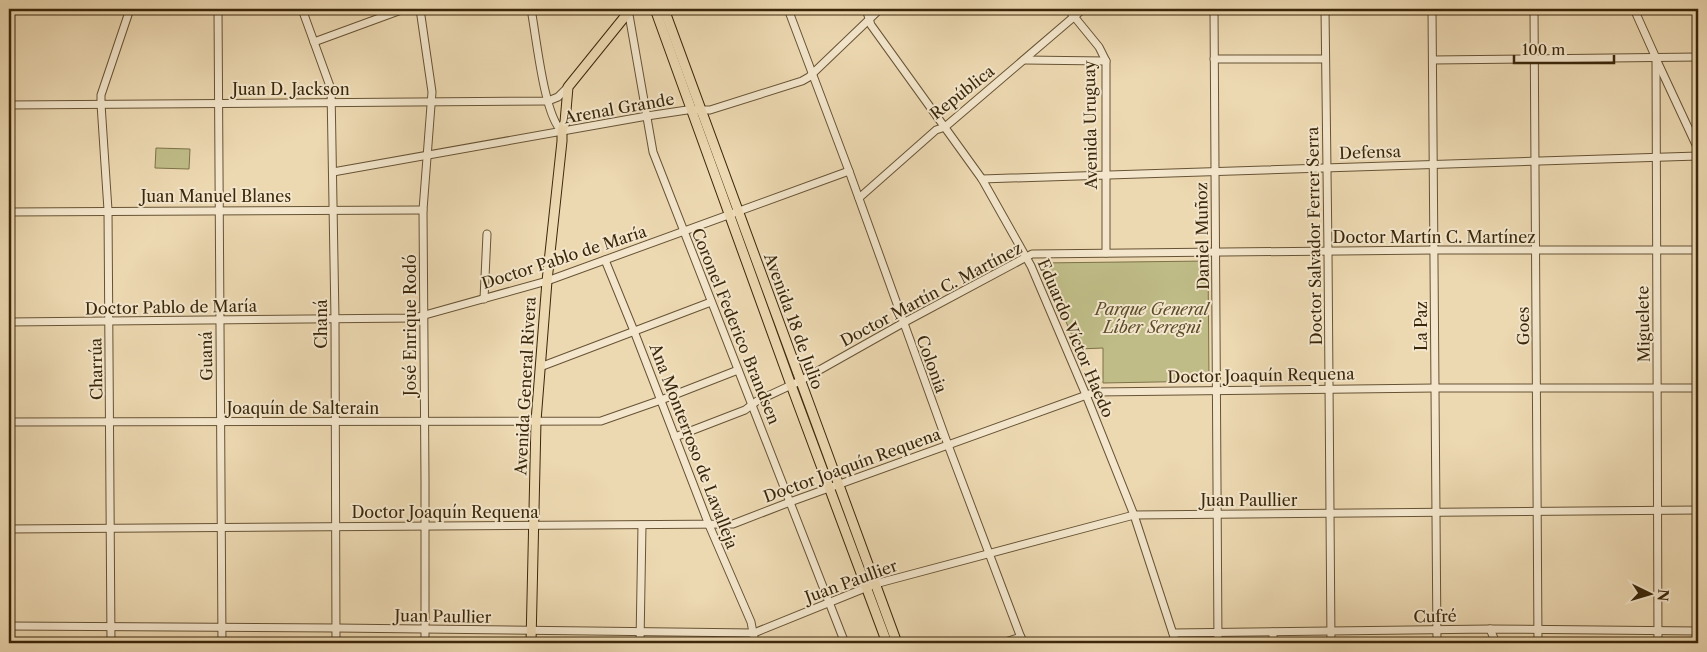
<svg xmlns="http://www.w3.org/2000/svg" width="1707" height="652" viewBox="0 0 1707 652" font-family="'Libre Caslon Text',serif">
<rect width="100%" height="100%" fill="#ecd8b1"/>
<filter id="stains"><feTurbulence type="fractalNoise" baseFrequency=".004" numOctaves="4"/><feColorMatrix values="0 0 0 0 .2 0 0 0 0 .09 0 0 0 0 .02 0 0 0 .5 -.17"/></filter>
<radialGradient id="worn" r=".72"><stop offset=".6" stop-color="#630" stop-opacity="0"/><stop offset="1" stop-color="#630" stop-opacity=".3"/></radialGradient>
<g fill="#bfbc87" stroke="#7d7248">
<polygon points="156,148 190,149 189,169 155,168"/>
<polygon points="1208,261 1209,381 1103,383 1103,348 1078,349 1040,263"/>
</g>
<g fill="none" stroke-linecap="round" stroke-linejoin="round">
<defs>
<g id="minor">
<polyline points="218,9 222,643"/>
<polyline points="302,9 331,89 335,319 336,643"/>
<polyline points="420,9 432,92 423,210 425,481 425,643"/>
<path d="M531,9C536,34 544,117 562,131"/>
<polyline points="628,9 653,152 845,643"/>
<polyline points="788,9 849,171 948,445 1023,643"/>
<polyline points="866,9 871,25 982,179 1031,266 1086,395 1134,515 1176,643"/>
<polyline points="1068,9 1099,47 1106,61 1106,253"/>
<polyline points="1214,9 1218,643"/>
<polyline points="1325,9 1328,252 1331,643"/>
<polyline points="1432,9 1437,643"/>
<polyline points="1534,9 1538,643"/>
<polyline points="1634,9 1656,58 1658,643"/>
<polyline points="314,42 404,9"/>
<polyline points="1214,59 1325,59"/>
<polyline points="1024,60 1106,61"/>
<polyline points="1433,60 1698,57"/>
<polyline points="1657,61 1698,149"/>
<polyline points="9,105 548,101 558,97 568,87"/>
<polyline points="333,172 647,116 687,110 710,110 802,81 809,77 880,9"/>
<polyline points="982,179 1698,156"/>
<polyline points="859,198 936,130 945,127 1083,9"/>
<polyline points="9,212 423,210"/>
<polyline points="605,260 634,331 709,525 751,622 755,643"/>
<polyline points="484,299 487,234"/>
<polyline points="9,322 414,318 547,281 849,171"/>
<polyline points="540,367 711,302"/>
<polyline points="9,422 601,421 661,400 738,370"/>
<polyline points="675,437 745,410 757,401 800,381 903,323 1032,254 1434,250 1698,250"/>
<polyline points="9,529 733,524 790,502 1095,392 1435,388 1698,388"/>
<polyline points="9,626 336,628 754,633 875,584 1134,515 1698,510"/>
<polyline points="1490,629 1496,643"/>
<polyline points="1273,632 1273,643"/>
<polyline points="1173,633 1490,629 1698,631"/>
<polyline points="111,643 108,210 101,104 101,95 130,9"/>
<polyline points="640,643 642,525"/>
<polyline points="1002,643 1021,637"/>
</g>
<g id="major">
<polyline points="655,9 791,385 887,643"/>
<polyline points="664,9 897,643"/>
<polyline points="531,643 536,421 547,281 562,141 562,131 565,122 568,87 631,9"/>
</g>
</defs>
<use href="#minor" stroke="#675334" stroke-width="9"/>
<use href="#major" stroke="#3b270a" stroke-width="11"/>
<use href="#minor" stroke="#f3e6cc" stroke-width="7"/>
<use href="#major" stroke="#ecd8b1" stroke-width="9"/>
</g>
<g text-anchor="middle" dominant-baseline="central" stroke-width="4" stroke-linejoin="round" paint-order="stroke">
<g font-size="16" fill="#3b270a" stroke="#f3e6cc">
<text x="291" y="89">Juan D. Jackson</text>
<text transform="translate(962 92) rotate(-38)">República</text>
<text transform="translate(619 108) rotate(-10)">Arenal Grande</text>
<text transform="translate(1090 125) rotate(-91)">Avenida Uruguay</text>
<text transform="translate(1370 152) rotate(-2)">Defensa</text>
<text x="216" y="196">Juan Manuel Blanes</text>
<text transform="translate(1202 236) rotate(-91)">Daniel Muñoz</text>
<text transform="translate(1314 236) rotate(-91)">Doctor Salvador Ferrer Serra</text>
<text x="1434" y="237">Doctor Martín C. Martínez</text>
<text transform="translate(564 257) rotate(-18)">Doctor Pablo de María</text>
<text transform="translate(931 294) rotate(-28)">Doctor Martín C. Martínez</text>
<text transform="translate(171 307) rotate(-1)">Doctor Pablo de María</text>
<text transform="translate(794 321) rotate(70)">Avenida 18 de Julio</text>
<text transform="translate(321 324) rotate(-90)">Chaná</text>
<text transform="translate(1643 324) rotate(-91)">Miguelete</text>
<text transform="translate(410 325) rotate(-90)">José Enrique Rodó</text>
<text transform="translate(736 326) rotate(68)">Coronel Federico Brandsen</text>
<text transform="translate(1421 326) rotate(-90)">La Paz</text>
<text transform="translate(1523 326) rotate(-91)">Goes</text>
<text transform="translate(1076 338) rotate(67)">Eduardo Víctor Haedo</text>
<text transform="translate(206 356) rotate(-91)">Guaná</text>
<text transform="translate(932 364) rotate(70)">Colonia</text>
<text transform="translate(96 369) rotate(-91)">Charrúa</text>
<text transform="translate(1261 375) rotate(-1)">Doctor Joaquín Requena</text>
<text transform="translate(525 386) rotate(-87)">Avenida General Rivera</text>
<text x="303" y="408">Joaquín de Salterain</text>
<text transform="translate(694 446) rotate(69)">Ana Monterroso de Lavalleja</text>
<text transform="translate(852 465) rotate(-20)">Doctor Joaquín Requena</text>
<text x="1249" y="500">Juan Paullier</text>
<text x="445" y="512">Doctor Joaquín Requena</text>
<text transform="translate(851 581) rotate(-20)">Juan Paullier</text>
<text transform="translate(443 616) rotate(1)">Juan Paullier</text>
<text transform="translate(1435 616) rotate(-1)">Cufré</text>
</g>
<g font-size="16" font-style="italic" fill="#5c4c29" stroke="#f3e6cc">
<text x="1152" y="309">Parque General<tspan x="1152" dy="18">Líber Seregni</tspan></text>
</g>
</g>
<rect width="1707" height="652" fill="none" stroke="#ecd8b1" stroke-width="30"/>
<rect x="10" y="10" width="1687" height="632" fill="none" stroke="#3b270a" stroke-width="2.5"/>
<rect x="15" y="15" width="1677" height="622" fill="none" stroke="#3b270a"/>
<g transform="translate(1650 594) rotate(95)" stroke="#f3e6cc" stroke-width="4" paint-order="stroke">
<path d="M0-4L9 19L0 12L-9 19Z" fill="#3b270a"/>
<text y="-8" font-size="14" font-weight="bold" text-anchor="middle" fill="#3b270a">N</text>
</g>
<path d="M1514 55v8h100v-8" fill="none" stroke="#3b270a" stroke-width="2.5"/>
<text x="1522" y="55" font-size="15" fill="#3b270a" stroke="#f3e6cc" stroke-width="4" paint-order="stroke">100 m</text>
<rect width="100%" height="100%" filter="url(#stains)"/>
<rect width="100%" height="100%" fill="url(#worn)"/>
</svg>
